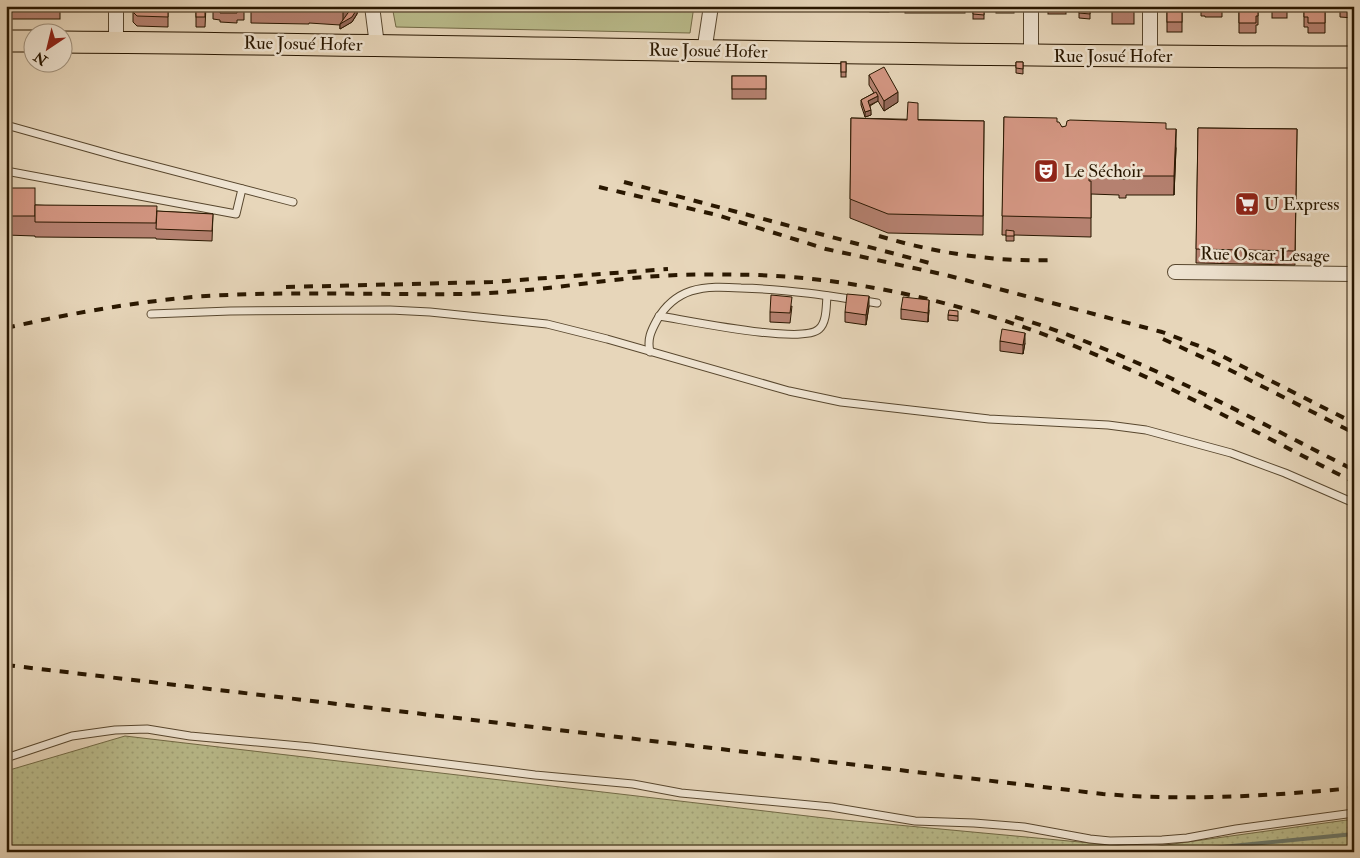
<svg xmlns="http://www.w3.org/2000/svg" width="1360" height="858" viewBox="0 0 1360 858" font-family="'IM FELL Double Pica',serif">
<defs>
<pattern id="grass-dots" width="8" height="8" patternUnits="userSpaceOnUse" patternTransform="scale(1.25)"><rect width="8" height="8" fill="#babc8c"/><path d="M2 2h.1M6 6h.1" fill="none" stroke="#a0a177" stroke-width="1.8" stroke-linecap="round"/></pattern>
</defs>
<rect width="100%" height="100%" fill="#e7d6ba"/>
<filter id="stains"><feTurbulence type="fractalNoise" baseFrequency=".004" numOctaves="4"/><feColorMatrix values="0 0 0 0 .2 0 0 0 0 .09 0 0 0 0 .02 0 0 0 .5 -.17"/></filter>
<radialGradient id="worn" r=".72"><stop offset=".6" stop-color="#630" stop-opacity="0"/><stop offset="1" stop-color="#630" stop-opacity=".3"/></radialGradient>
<polygon fill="url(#grass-dots)" stroke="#726a46" points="125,736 833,819 1144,848 1354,819 1354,852 6,852 6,771"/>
<polygon fill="#babc8c" stroke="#726a46" points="392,6 694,6 690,33 396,27"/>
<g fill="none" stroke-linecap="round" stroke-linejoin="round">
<polyline stroke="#6b786a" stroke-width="4" points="1171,852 1354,834"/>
<defs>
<g id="lane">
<polyline points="6,125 120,157 293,202"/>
<polyline points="6,171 236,214 242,189"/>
<polyline points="151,314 230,311 390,310 430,312 547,324 607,339 789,391 841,402 989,419 1108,425 1146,430 1231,453 1285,473 1354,503"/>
<path d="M659,316C686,320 803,345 819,329C827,322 826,306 827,296"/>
<path d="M650,352C647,339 651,331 657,320C665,306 676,296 691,291C707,286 724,287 741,288C786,289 832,296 877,303"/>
<polyline points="6,758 72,736 115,730 147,729 190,736 311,747 535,775 633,784 681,793 831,807 915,821 974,823 1024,827 1090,839 1110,841 1162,840 1187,838 1236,829 1354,813"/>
</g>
<g id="street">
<polyline points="372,6 377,45"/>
<polyline points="116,42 116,6"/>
<polyline points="704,52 711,6"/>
<polyline points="1031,56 1031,6"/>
<polyline points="1150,56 1150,6"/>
<polyline points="1175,272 1354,274"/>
</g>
<g id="primary">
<polyline points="6,41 32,41"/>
<path d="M62,42C493,45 923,57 1354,57"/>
</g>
</defs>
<use href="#lane" stroke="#58472e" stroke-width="9"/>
<use href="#street" stroke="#58472e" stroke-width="16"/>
<use href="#primary" stroke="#291700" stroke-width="23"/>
<use href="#lane" stroke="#efe4d2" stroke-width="7"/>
<use href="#street" stroke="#efe4d2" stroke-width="14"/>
<use href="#primary" stroke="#e7d6ba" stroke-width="21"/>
<g stroke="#291700" stroke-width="4" stroke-dasharray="9 9" stroke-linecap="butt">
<polyline points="624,182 937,265"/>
<polyline points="599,187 717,215 826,249 946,275 1162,332 1212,351 1354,423"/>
<path d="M879,236C936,253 993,262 1052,260"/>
<polyline points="286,287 492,282 668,269"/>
<path d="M1015,317C1134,353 1243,414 1354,470"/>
<path d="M6,328C72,313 139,301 206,296C292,291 379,295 465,294C521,293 576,284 632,278C674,274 716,274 758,275C858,279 958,302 1051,337C1156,376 1254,432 1354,482"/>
<polyline points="1163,339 1228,369 1354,433"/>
<path d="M6,665L1103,794C1189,801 1267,796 1354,788"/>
</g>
</g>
<g fill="#b58170" stroke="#291700">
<rect x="6" y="6" width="54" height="13"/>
<polygon points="133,6 168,6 168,27 137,26 133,22"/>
<polygon points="196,6 206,6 205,27 196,27"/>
<polygon points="213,6 244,6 244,20 237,20 237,23 220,22 220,20 213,19"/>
<polygon points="251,6 358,6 357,14 352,22 340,29 340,25 309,23 309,24 251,23"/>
<polygon points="748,6 758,6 753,11"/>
<rect x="792" y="6" width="60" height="5"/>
<rect x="870" y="6" width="19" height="6"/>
<rect x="905" y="6" width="60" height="7"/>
<rect x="973" y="6" width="11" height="13"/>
<rect x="996" y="6" width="18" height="7"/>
<rect x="1048" y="6" width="18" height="8"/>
<polygon points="1079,6 1090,6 1090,19 1079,18"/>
<rect x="1112" y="6" width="22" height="18"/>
<rect x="1167" y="6" width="15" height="26"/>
<polygon points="1201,6 1222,6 1222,17 1205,17 1205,16 1201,16"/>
<polygon points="1239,6 1258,8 1258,25 1256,25 1256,33 1239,33"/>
<rect x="1272" y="6" width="15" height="12"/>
<polygon points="1304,6 1325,6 1325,33 1308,33 1308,27 1304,27"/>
<polygon points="1340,6 1354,6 1354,18 1340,17"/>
<rect x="841" y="62" width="5" height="15"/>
<polygon points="1016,62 1023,62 1023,74 1016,73"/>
<polygon points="869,75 898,102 884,111 878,101 870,106 871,115 865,117 861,105 861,100 874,93 869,85"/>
<rect x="732" y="76" width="34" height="23"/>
<polygon points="1004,117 1057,122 1062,127 1166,129 1176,148 1174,195 1126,195 1126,198 1119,198 1119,195 1091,194 1091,237 1014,235 1014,241 1006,241 1006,235 1002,235"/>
<polygon points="851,118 984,121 983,235 888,233 850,218"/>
<polygon points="1198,128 1297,129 1295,265 1196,263"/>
<polygon points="6,188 35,205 213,214 212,241 156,239 156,238 35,237 35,236 6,235"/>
<polygon points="792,306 790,323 770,322 770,312"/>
<polygon points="869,306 866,325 845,322 845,312"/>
<polygon points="901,309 929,310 928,322 901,319"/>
<polygon points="948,315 958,316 958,321 948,320"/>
<polygon points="1000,341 1025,343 1023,354 1000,351"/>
</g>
<g fill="#94695b" stroke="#291700">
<polygon points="343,6 354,6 357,9 357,6 358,6 357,14 352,22 340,29 340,24 343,22"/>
<polygon points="754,6 758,6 753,11"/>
<polygon points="898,92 898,102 884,111 884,101"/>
<polygon points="878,96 878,101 868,106 868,101"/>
<polygon points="871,110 871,115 865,117 865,112"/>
<polygon points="1176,129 1176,148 1174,195 1174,176"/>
<polygon points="869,296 869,306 866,325 866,315"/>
<polygon points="929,300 929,310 928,322 928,313"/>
<polygon points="1025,333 1025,343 1023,354 1023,345"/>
</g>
<g fill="#d39682" stroke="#291700">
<polygon points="133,6 168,6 168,17 137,16 133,12"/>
<rect x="196" y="6" width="9" height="11"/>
<polygon points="213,6 244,6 244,10 237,10 237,13 220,13 220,10 213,9"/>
<polygon points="251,6 309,6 309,10 251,9"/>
<polygon points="353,6 357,9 352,17 340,24"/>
<rect x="920" y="6" width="29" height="2"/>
<polygon points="973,6 984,6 984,15 973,14"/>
<polygon points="1079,6 1090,6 1090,14 1079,13"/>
<rect x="1112" y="6" width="22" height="3"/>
<rect x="1167" y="6" width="15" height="16"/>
<rect x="1201" y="6" width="4" height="5"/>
<rect x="1205" y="6" width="17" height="1"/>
<polygon points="1239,6 1256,6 1256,8 1258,8 1258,16 1256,16 1256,23 1239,23"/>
<rect x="1272" y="6" width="15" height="2"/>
<polygon points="1304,6 1325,6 1325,23 1308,23 1308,17 1304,17"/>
<polygon points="1340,6 1354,6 1354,8 1340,7"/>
<rect x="841" y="62" width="5" height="10"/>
<polygon points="1016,62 1023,62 1023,69 1016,68"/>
<polygon points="884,67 898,92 884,101 869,75"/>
<rect x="732" y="76" width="34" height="13"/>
<polygon points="876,92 878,96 868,101 871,110 865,112 861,100"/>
<polygon points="908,102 918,103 918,120 984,121 983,216 888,214 850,199 851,118 907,120"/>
<polygon points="1004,117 1057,118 1057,122 1059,122 1062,127 1066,126 1067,121 1070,120 1166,123 1166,129 1176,129 1174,176 1126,176 1126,179 1119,179 1120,175 1089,174 1089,181 1091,181 1091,218 1002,216"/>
<polygon points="1198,128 1297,129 1295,251 1196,249"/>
<rect x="6" y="188" width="29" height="28"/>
<polygon points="35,205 157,206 156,223 35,222"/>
<polygon points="157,211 213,214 212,231 156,229"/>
<polygon points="1006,230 1014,231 1014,236 1006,236"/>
<polygon points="847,294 869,296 866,315 845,312"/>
<polygon points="771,295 792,297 790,313 770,312"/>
<polygon points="903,297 929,300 928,313 901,309"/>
<polygon points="949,310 958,311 958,316 948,315"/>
<polygon points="1002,329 1025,333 1023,345 1000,341"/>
</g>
<defs>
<symbol id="theatre-square" viewBox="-11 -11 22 22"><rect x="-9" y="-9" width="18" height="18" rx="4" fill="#8f2418" stroke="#efe4d2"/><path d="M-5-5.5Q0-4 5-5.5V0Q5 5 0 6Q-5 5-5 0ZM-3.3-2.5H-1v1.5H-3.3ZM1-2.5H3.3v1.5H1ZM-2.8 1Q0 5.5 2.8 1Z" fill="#fff"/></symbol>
<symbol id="supermarket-square" viewBox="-11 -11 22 22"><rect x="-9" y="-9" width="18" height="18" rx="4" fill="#8f2418" stroke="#efe4d2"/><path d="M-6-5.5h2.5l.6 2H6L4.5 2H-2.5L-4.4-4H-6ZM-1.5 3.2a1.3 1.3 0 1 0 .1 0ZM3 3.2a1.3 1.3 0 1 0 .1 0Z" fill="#fff"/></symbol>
</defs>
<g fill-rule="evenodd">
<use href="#theatre-square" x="1032" y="157" width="28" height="28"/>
<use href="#supermarket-square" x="1233" y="190" width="28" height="28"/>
</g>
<g text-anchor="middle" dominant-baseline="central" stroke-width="5" stroke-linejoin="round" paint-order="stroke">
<g font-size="18" fill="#291700" stroke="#efe4d2">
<text transform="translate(303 44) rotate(1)">Rue Josué Hofer</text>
<text transform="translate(708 51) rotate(1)">Rue Josué Hofer</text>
<text x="1113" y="56">Rue Josué Hofer</text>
<text transform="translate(1265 255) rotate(1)">Rue Oscar Lesage</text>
</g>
<g font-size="18" fill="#291700" stroke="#efe4d2" text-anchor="start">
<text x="1064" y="171">Le Séchoir</text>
<text x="1264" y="204">U Express</text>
</g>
</g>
<rect width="1360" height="858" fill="none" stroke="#e7d6ba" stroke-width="25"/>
<rect x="8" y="8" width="1345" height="843" fill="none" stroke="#291700" stroke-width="2.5"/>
<rect x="12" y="12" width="1335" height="833" fill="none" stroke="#291700"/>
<g transform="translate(48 48) rotate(215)"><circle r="24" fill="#efe4d2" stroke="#a0927e"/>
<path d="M0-4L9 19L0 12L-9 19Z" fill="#8f2418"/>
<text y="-8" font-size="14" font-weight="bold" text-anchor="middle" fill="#291700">N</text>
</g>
<rect width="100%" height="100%" filter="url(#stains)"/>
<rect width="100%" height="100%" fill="url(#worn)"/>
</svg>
